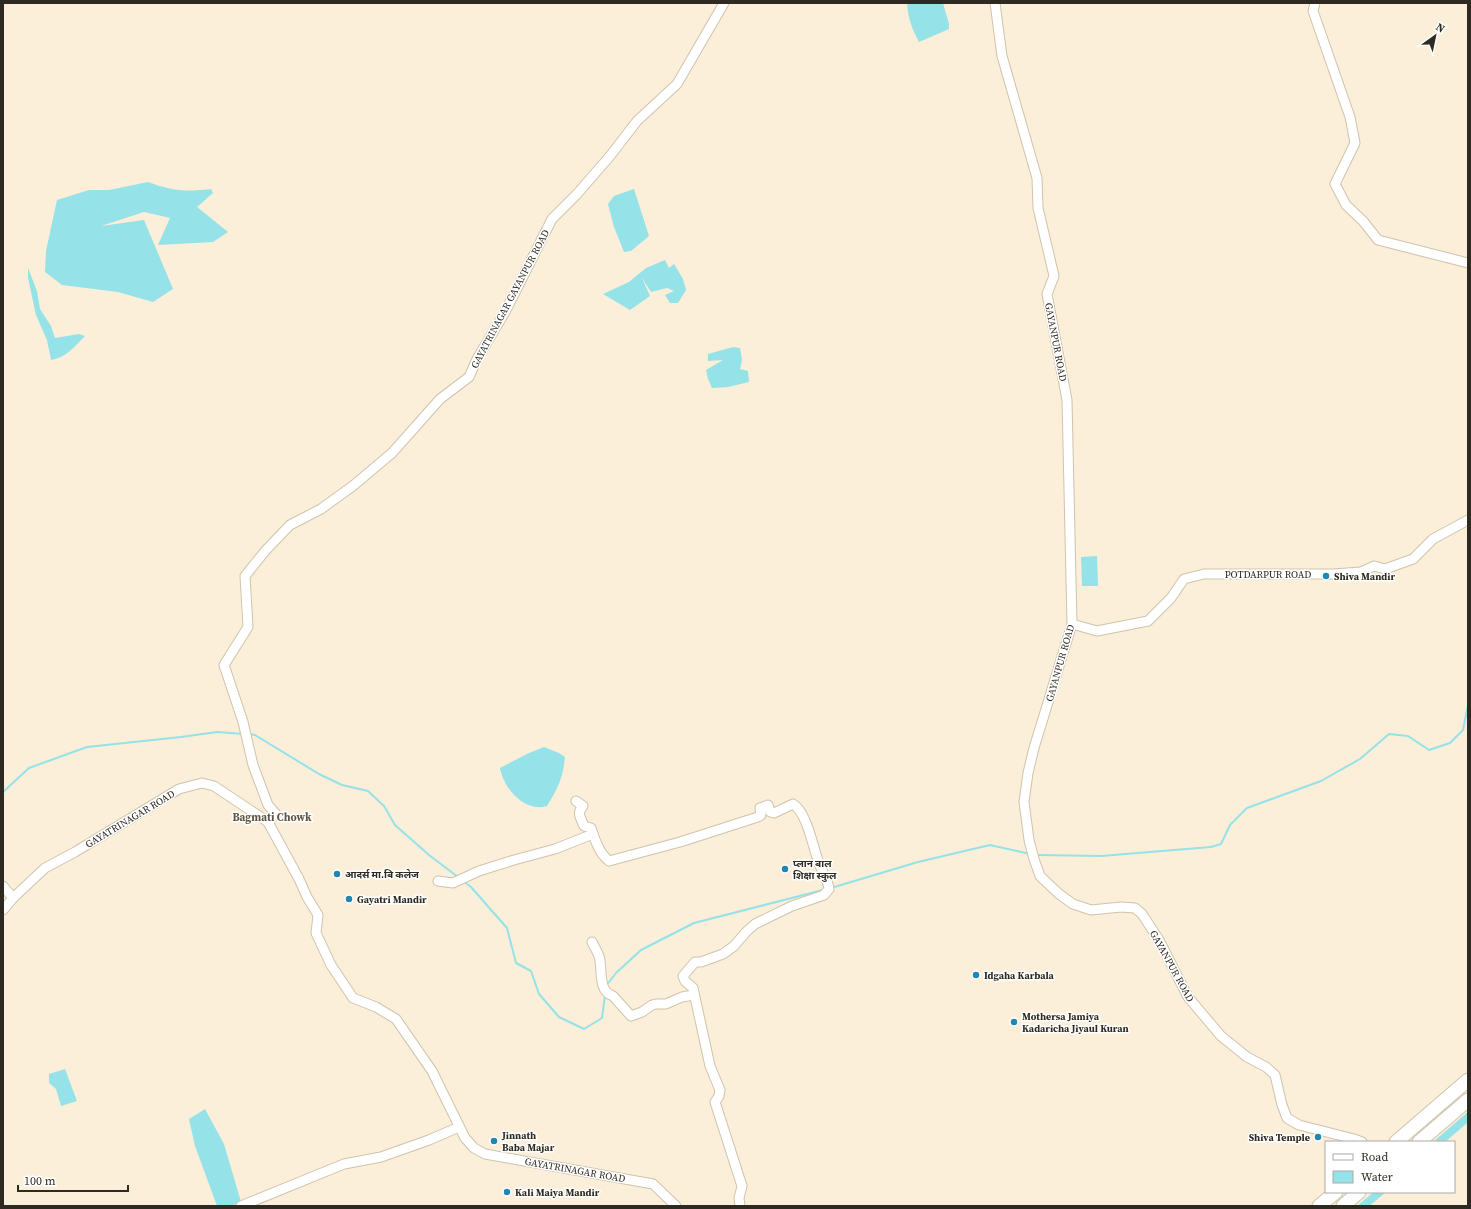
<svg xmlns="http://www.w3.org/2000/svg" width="1471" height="1209" viewBox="0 0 1471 1209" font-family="'Source Serif 4','Noto Sans Devanagari',serif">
<rect width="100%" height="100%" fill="#fbefd9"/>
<g fill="#95e2e9">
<path d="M907,3H943L949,24V29L919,42C912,29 908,18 907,3Z"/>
<path d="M148,182C172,191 186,192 211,189L213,193L197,207L228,232L213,242L158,245L170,218L144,212L101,226L144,220L173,289L153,302L118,292L62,285L45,272L46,251L57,200L89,190H109Z"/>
<polygon points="634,189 649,236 631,251 624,252 614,227 608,204 614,196"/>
<polygon points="665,260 669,268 674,264 683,279 686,290 678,303 670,303 665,295 674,291 667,288 651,292 642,278 650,296 630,310 603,294 629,282 646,268"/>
<path d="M28,268L37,291L40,309L51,326L55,338L79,334L85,336C75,346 66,358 51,360L47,340L36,315L28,278Z"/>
<polygon points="733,347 740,348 742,360 740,369 748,371 749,382 728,387 712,388 708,379 706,370 723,360 708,361 708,354"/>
<polygon points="1097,556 1098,586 1082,586 1081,557"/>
<path d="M544,747L559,753L565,757C563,778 558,788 547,806C529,812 511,796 504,780C502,777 501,772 500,768L529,753Z"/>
<polygon points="65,1069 77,1101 61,1106 56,1089 49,1083 49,1074"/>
<polygon points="205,1109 224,1144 241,1202 231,1206 217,1206 195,1146 189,1119"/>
</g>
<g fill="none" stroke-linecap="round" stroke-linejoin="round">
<g stroke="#95e2e9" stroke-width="2">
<polyline points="248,734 255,735 319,774 342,785 368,791 384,806 395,825 429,855 458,877"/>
<polyline points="3,792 29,768 87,747 181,737 217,732 244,734"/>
<polyline points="1037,855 1101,856 1211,847 1221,844 1230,825 1247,808 1321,781 1360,759 1389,734 1408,736 1429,750 1450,743 1463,730 1468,705"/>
<polyline points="463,881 471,887 507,928 516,963 531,971 539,994 559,1017 584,1029 602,1018 605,995"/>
<polyline points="831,888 918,862 990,845 1030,854"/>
<polyline points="606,986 616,973 641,950 694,923 823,890"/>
</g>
<g stroke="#95e2e9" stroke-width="8">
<polyline points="1439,1142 1468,1117"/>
<polyline points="1363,1206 1380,1192"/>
</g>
<defs>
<g id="minor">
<polyline points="995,3 1002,56 1037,178 1038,208 1054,276 1047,294 1067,400 1072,624 1034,748 1028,773 1024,802 1029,840 1034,859 1040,876 1059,894 1073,904 1091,910 1121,907 1135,908 1142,914 1159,940 1188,997 1221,1036 1247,1057 1266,1067 1275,1075 1282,1105 1287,1118 1299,1125 1354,1139 1362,1142"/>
<polyline points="1315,3 1313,11 1350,117 1355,143 1335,184 1346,205 1363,221 1378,240 1468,263"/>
<polyline points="1072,624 1097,631 1148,621 1171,598 1184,579 1204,574 1333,574 1361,572 1374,566 1385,569 1413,559 1433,539 1468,520"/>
<path d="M576,801L583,806C576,813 581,818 584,826L591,828C595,840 599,853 609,861L680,842L758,817L761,815L760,808L768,805L770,812L774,813L793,804C807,812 813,848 819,863C822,872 828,879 829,889L824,895L792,906L755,924L746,932L734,946L723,954L701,962H695L683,976L685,981L693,988L710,1066L720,1090L719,1096L715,1102L742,1186L739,1198L740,1206"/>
<polyline points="268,822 276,814 268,805 253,765 243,722 224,665 248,627 245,576 266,550 290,525 321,509 354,485 392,453 440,399 469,377 477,359 505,312 552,219 577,194 610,156 637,121 677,84 724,3"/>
<polyline points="438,881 453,883 479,871 514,860 555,849 593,834"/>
<polyline points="3,886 13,898"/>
<polyline points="3,910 13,898 45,868 75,852 179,789 202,783 214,786 268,822 299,879 307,897 318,915 316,933 331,965 353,998 376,1007 396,1019 432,1071 465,1138 474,1148 485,1154 653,1184 676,1206"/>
<path d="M592,942C594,946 597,951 599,956C603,968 597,991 613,996L631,1016L642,1012L652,1005L656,1004H666L682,997L694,995"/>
<polyline points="241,1206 344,1164 381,1157 429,1140 459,1127"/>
</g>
<g id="highway">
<polyline points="1396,1142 1468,1080"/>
<polyline points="1419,1142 1468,1100"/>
<polyline points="1319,1206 1336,1192"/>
<polyline points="1343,1206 1359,1192"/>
</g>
</defs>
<use href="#minor" stroke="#cec3ad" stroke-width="11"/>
<use href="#highway" stroke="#cec3ad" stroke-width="15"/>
<use href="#minor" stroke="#fff" stroke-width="9"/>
<use href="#highway" stroke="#fff" stroke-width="13"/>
</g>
<g fill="#2088b0" stroke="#fff" stroke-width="1.5">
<circle cx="1326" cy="576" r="4"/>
<circle cx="785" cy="869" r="4"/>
<circle cx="337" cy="874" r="4"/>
<circle cx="349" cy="899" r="4"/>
<circle cx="976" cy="975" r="4"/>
<circle cx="1014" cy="1022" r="4"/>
<circle cx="1318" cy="1137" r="4"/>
<circle cx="494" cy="1141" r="4"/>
<circle cx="507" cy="1192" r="4"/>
</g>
<g text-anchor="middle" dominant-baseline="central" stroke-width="3" stroke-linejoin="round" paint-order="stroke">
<g font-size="10" fill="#2e2a21" stroke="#fff">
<text transform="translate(510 299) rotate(-62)">GAYATRINAGAR GAYANPUR ROAD</text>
<text transform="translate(1056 342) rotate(79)">GAYANPUR ROAD</text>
<text x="1268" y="574">POTDARPUR ROAD</text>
<text transform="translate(1060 663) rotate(-74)">GAYANPUR ROAD</text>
<text transform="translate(130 819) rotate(-31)">GAYATRINAGAR ROAD</text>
<text transform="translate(1172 966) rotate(61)">GAYANPUR ROAD</text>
<text transform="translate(575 1170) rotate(10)">GAYATRINAGAR ROAD</text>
</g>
<g font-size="10" font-weight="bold" fill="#2e2a21" stroke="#fff" text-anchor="start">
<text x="1334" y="576">Shiva Mandir</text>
<text x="793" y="863">प्लान बाल<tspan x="793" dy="12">शिक्षा स्कुल</tspan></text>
<text x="345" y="874">आदर्स मा.बि कलेज</text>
<text x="357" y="899">Gayatri Mandir</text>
<text x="984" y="975">Idgaha Karbala</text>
<text x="1022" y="1016">Mothersa Jamiya<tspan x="1022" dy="12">Kadaricha Jiyaul Kuran</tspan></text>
<text x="502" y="1135">Jinnath<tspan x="502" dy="12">Baba Majar</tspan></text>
<text x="1310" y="1137" text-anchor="end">Shiva Temple</text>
<text x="515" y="1192">Kali Maiya Mandir</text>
</g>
<g font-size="11" font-weight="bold" fill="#5f5542" stroke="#fff">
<text x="272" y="817">Bagmati Chowk</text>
</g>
</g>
<rect width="1471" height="1209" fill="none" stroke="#2e2a21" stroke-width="8"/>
<rect x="1325" y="1141" width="130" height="52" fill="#ffffff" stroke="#abaaa6"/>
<rect x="1333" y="1154" width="20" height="6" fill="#ffffff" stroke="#abaaa6"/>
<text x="1361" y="1161" font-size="12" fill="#2e2a21">Road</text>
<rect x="1333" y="1171" width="20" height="12" fill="#95e2e9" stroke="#abaaa6"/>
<text x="1361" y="1181" font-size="12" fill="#2e2a21">Water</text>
<g transform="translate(1435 36) rotate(33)" stroke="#ffffff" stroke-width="3" paint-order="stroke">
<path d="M0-3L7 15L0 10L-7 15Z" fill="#2e2a21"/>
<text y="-6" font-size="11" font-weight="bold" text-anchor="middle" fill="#2e2a21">N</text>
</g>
<path d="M18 1185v6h110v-6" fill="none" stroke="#2e2a21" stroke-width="2"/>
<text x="24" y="1185" font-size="12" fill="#2e2a21" stroke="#ffffff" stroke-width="3" paint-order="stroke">100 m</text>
</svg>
